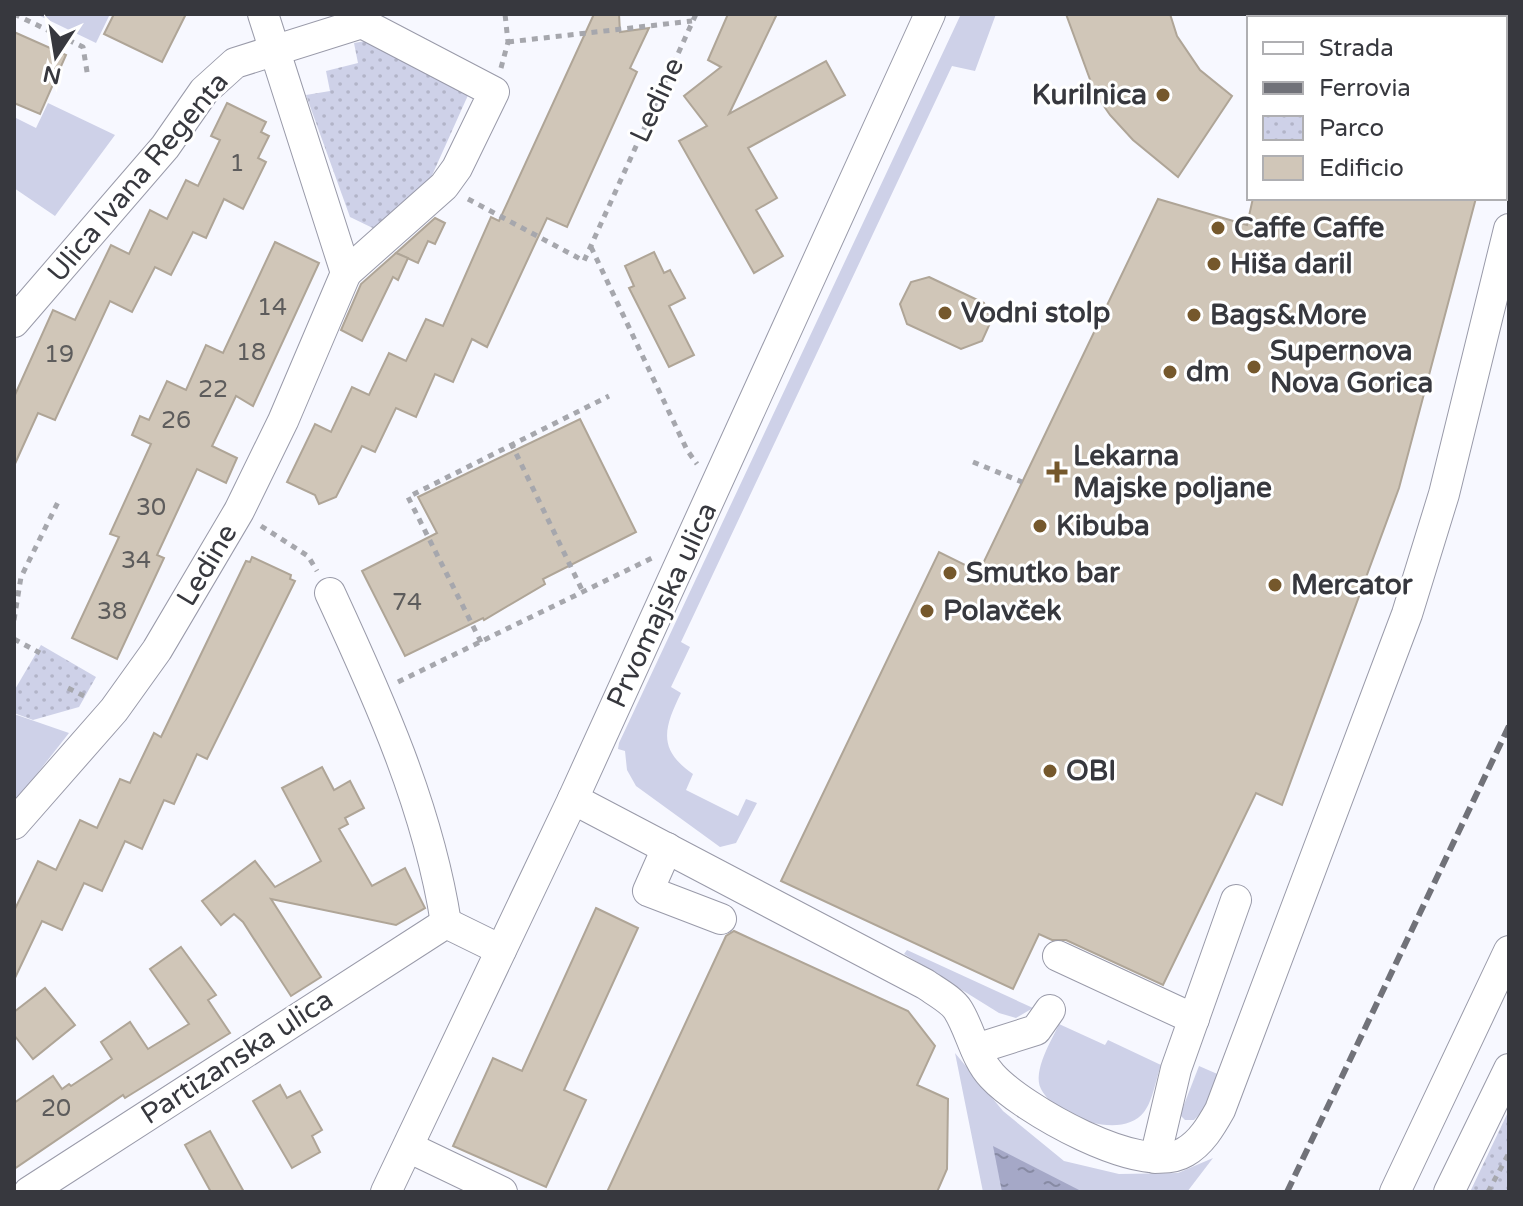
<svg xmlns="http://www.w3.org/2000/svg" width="1523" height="1206" viewBox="0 0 1523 1206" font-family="'Varela Round',sans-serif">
<defs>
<pattern id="park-dots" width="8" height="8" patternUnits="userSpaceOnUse" patternTransform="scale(2)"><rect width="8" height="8" fill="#ced1e8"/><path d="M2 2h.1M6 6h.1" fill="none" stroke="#b2b4c8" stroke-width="1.8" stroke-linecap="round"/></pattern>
<pattern id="water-ripples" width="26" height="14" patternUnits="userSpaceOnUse" patternTransform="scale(2)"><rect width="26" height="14" fill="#a5a8c7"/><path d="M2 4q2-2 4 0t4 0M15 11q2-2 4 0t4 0" fill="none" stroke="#878aa3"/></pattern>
</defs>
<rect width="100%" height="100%" fill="#f7f8ff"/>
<g fill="#ced1e8">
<polygon points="36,14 110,14 96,43"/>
<path d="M961,14H996L975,71L952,66L681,642L690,647L671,687L681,693C664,728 657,749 693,774L686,790L738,816L746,799L757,803L736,843L720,847L636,786L627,770L625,751L618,749L619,743Z"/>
<polygon points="48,103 115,135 55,216 14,188 14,117 36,128"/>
<polygon points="14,714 69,733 14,803"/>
<polygon points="907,950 1033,1008 1016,1018 999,1013 904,954"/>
<path d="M1059,1024L1105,1045L1108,1040L1161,1065C1156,1078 1153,1101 1144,1112C1122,1141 1055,1117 1041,1089C1032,1071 1052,1040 1059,1024Z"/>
<polygon points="955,1053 1003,1111 1064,1161 1119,1174 1178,1173 1213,1158 1187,1192 983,1192"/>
<polygon points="1199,1066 1222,1076 1211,1103 1194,1120 1185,1120 1180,1115"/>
</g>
<g fill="url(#park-dots)">
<polygon points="377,39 469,93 425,191 381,232 350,217 306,95 330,91 326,71 358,63 354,43"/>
<polygon points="41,645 96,677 79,707 33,720 14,713 14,691"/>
<polygon points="1509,1110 1509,1192 1470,1192"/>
</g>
<polygon fill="url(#water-ripples)" points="993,1146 1083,1192 1002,1192"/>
<g fill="#d0c6b8" stroke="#afa597" stroke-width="2">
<polygon points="114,14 186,14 162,62 104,34"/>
<polygon points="594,14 619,14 620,32 649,28 630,68 637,72 567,227 547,218 487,347 472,339 453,382 435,374 416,417 396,408 375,452 362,446 336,497 319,504 315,495 287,482 315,424 331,432 352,387 369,395 389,353 406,361 426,319 443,326 491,217 499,221"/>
<polygon points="728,14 777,14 729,114 826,61 845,95 748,148 777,198 756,210 783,256 754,273 679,141 707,126 684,96 721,67 708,60"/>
<polygon points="1066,14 1170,14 1177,36 1200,70 1232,96 1178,177 1133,140 1110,115 1095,93"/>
<polygon points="14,32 66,55 40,114 14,103"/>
<polygon points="227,103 266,122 261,132 269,136 258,158 266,162 243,209 224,199 206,238 193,232 171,275 155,267 132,312 110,301 55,420 38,413 14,466 14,397 53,310 75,320 111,245 129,254 150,210 167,219 186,180 198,186 220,140 211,136"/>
<polygon points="1253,198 1476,198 1399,488 1282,805 1256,793 1163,985 1066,940 1052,940 1039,934 1013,989 781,881 939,552 979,572 1158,199 1247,225"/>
<polygon points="435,218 445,223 435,244 428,241 418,263 396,253"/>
<polygon points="275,242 319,263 253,406 236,396 212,446 237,458 226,483 197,469 157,555 164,558 117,659 72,638 119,537 110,534 151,444 132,435 140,416 149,420 167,381 186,390 206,345 223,353"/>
<polygon points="654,252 664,273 670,270 685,298 669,306 694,355 669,367 629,288 634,286 625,266"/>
<polygon points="396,253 408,258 398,280 393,277 362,341 341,330 361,284"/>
<polygon points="929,277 984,303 991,321 982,341 961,349 907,324 900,304 911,282"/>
<polygon points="580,419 636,532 543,579 545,584 484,620 483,618 405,656 362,571 437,533 418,497"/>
<polygon points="252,557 291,575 290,579 295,581 207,759 197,754 174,804 164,800 142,849 125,841 102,891 84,883 62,930 42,921 14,980 14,911 38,861 56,870 80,820 97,828 120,779 130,783 154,733 161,737 246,561 250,562"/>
<polygon points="322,767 334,790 350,781 364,808 345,818 348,824 339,829 372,886 405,868 425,908 396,925 271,899 321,977 291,996 243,922 234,914 221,925 202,901 255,861 275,887 321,861 282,788"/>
<polygon points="596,908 638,928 564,1090 586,1100 546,1187 453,1146 493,1058 522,1071"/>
<polygon points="734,931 908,1011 935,1046 917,1085 948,1099 947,1169 937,1192 607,1192 726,936"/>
<polygon points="181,947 216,995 208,1000 230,1033 125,1098 123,1095 14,1169 14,1103 53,1076 62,1089 69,1084 71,1086 112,1059 101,1042 130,1022 148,1049 189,1024 150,969"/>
<polygon points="45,988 75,1025 33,1059 14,1035 14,1012"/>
<polygon points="280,1085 287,1098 300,1091 322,1130 312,1136 320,1152 292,1168 253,1101"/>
<polygon points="210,1131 244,1192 211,1192 185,1145"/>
</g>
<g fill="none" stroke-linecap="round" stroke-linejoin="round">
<defs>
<g id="minor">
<polyline points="14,322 165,147 204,91 235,63 362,23 494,92 457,168 444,186 346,273"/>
<path d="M330,593C379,699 428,807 446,923"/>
<path d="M573,799L925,984C935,991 952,1000 958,1010C971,1031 975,1058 992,1076C1021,1108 1142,1178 1185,1152C1201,1143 1211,1126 1220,1110L1407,614L1444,494L1509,229"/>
<polyline points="14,824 114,710 157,650 239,511 283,421 346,273 263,14"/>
<polyline points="667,848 648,891 721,919"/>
<polyline points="1058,956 1194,1019"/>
<polyline points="976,1049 1036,1030 1050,1010"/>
<polyline points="408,1147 502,1192"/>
<polyline points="1155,1158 1176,1069 1236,900"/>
<polyline points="29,1192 446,923 501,950"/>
<polyline points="386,1192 573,799 930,14"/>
<polyline points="1395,1192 1509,951"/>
<polyline points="1449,1192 1509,1069"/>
</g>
</defs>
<use href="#minor" stroke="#999aa9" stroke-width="32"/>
<g stroke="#a6a7ad" stroke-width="5" stroke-dasharray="6 6" stroke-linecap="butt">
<polyline points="14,14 83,47 88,78"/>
<polyline points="508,42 692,21"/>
<polyline points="501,68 508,42 505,14"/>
<polyline points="468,199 584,261 696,14"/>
<polyline points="591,247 687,450 697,464"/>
<polyline points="511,443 583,592"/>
<polyline points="973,462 1022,482"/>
<polyline points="261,526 308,556 317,571"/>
<polyline points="14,620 21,577 60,498"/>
<polyline points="14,639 40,653"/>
<polyline points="481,642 408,497 609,396"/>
<polyline points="398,682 652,558"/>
<polyline points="68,688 88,698"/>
<polyline points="1488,1192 1509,1153"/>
</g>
<use href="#minor" stroke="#fff" stroke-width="30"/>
<polyline stroke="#717279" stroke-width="6" stroke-dasharray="12 6" stroke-linecap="butt" points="1287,1192 1509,726"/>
</g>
<g fill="#75582c" stroke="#fff" stroke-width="3">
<circle cx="1163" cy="95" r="8"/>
<circle cx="1218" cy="228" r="8"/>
<circle cx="1214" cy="264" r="8"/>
<circle cx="945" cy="313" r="8"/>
<circle cx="1194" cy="315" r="8"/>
<circle cx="1254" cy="367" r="8"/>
<circle cx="1170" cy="372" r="8"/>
<path d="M1053 460h8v8h8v8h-8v8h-8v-8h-8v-8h8z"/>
<circle cx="1040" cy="526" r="8"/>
<circle cx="950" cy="573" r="8"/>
<circle cx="1275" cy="585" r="8"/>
<circle cx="927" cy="611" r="8"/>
<circle cx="1050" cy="771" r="8"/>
</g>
<g text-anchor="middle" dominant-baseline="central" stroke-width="6" stroke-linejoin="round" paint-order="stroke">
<g font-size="24" fill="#5d5c5c">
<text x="237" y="163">1</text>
<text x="272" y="307">14</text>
<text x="251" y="352">18</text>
<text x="59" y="354">19</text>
<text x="213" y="389">22</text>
<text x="176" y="420">26</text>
<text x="151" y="507">30</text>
<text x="136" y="560">34</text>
<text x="407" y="602">74</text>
<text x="112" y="611">38</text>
<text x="56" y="1108">20</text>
</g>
<g font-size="28" font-weight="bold" fill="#37383e" stroke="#fff" text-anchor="start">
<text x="1147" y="95" text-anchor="end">Kurilnica</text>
<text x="1234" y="228">Caffe Caffe</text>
<text x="1230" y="264">Hiša daril</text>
<text x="961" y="313">Vodni stolp</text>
<text x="1210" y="315">Bags&amp;More</text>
<text x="1270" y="351">Supernova<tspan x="1270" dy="32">Nova Gorica</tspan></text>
<text x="1186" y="372">dm</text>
<text x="1073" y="456">Lekarna<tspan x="1073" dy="32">Majske poljane</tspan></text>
<text x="1056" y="526">Kibuba</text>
<text x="966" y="573">Smutko bar</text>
<text x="1291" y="585">Mercator</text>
<text x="943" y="611">Polavček</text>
<text x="1066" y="771">OBI</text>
</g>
<g font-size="28" fill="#37383e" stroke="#fff">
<text transform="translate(657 100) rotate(-65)">Ledine</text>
<text transform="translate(138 177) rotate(-50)">Ulica Ivana Regenta</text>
<text transform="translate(207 565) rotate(-59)">Ledine</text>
<text transform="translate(662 605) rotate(-65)">Prvomajska ulica</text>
<text transform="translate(237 1057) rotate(-33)">Partizanska ulica</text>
</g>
</g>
<rect width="1523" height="1206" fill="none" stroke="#37383e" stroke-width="32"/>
<rect x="1247" y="16" width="260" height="184" fill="#ffffff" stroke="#afafb2" stroke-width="2"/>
<rect x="1263" y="42" width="40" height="12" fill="#ffffff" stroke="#afafb2" stroke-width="2"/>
<text x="1319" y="56" font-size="24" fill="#37383e">Strada</text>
<rect x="1263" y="82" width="40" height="12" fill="#717279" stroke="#afafb2" stroke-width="2"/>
<text x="1319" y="96" font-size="24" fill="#37383e">Ferrovia</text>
<rect x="1263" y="116" width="40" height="24" fill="url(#park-dots)" stroke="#afafb2" stroke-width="2"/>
<text x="1319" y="136" font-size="24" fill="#37383e">Parco</text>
<rect x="1263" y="156" width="40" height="24" fill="#d0c6b8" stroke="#afafb2" stroke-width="2"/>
<text x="1319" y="176" font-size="24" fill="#37383e">Edificio</text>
<g transform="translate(56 56) rotate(192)" stroke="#ffffff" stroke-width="6" paint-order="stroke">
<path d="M0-6L14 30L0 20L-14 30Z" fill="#37383e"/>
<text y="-12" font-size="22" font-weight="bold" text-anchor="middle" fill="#37383e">N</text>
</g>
</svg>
